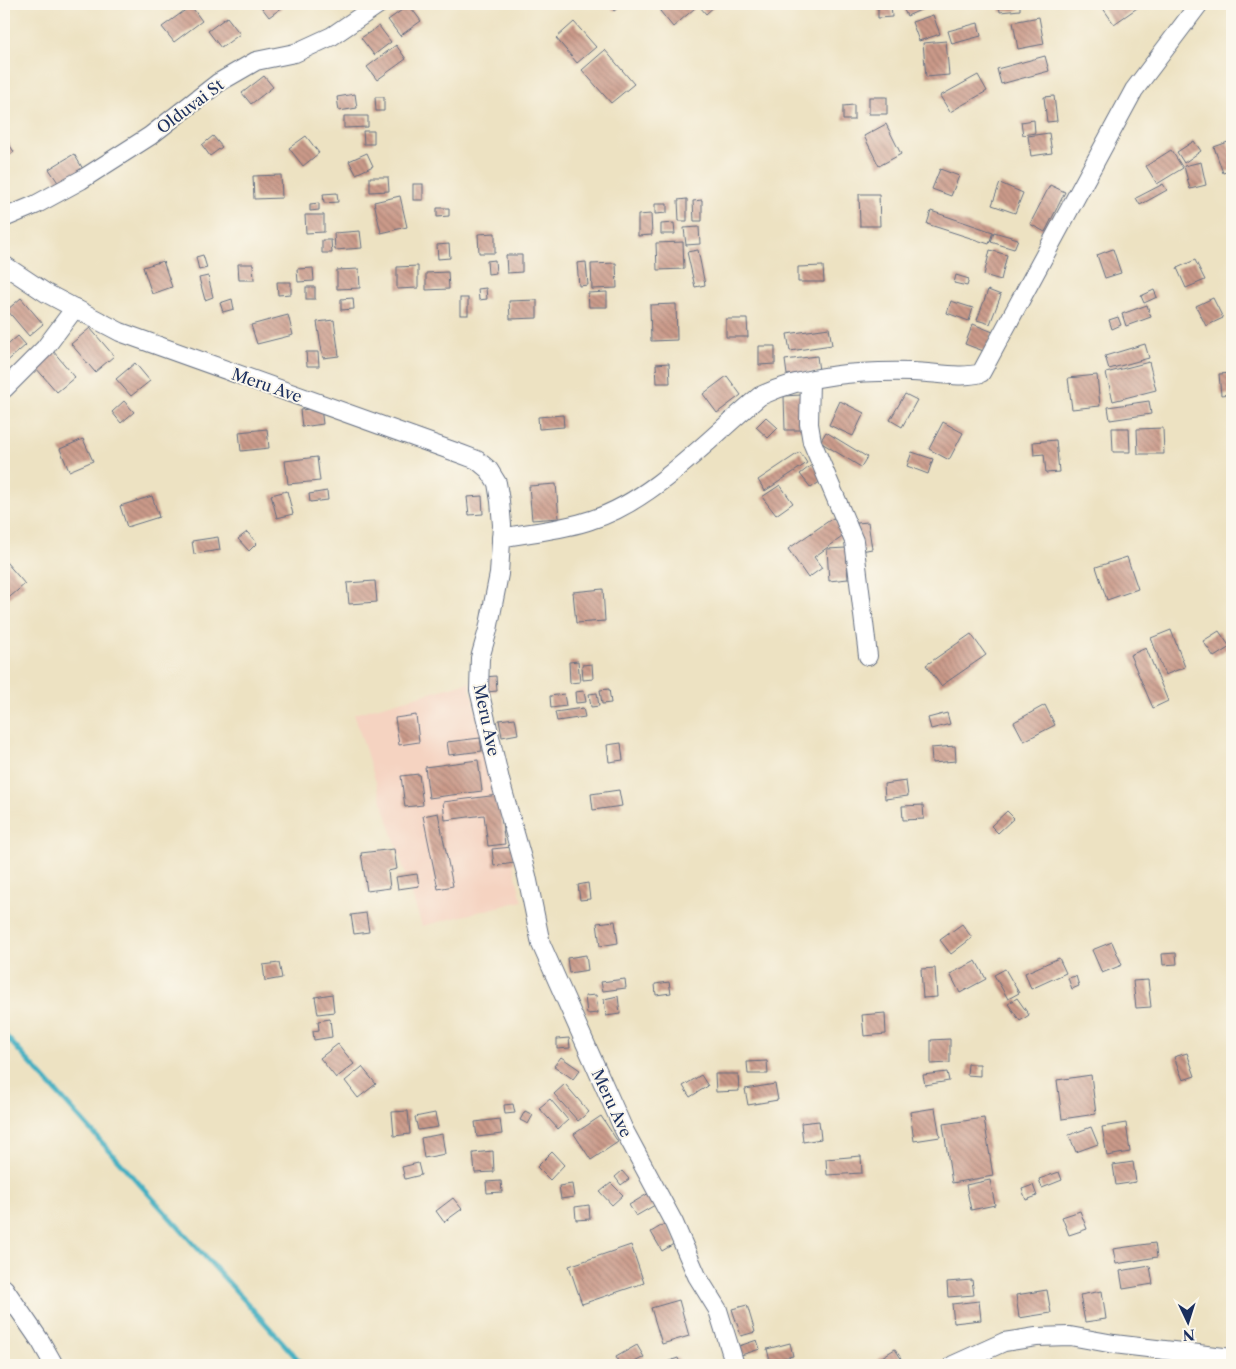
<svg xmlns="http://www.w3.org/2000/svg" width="1236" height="1369" viewBox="0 0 1236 1369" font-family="'Libre Caslon Text',serif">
<defs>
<pattern id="building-back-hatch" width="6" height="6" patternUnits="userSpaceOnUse" patternTransform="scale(1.25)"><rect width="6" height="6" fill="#cb9a89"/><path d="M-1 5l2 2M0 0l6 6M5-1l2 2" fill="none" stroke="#a47e73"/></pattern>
</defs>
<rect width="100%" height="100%" fill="#fbf7ec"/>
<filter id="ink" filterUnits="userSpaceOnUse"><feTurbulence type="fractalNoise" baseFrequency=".02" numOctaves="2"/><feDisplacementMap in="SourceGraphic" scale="10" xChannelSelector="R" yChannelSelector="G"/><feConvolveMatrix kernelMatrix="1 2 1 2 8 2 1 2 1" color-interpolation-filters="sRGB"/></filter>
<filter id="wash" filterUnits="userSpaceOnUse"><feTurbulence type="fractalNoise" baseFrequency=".0096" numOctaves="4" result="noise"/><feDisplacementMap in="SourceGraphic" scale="20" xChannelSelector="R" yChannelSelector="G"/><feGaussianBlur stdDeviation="1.12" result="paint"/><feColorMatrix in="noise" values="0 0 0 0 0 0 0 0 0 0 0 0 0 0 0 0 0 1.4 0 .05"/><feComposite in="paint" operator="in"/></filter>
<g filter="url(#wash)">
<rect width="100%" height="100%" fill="#ede2c2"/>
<polygon fill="#f5d3c1" points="469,682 522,901 422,926 354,714"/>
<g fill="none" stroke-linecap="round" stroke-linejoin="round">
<polyline stroke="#43afc1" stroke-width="5" points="4,1034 303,1365"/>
</g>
<g id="blocks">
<g fill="url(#building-back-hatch)">
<polygon points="259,4 287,4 269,17"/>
<polygon points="609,4 623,4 614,11"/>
<polygon points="669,4 691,4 695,8 673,27 660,11"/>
<polygon points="703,4 717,4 706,14 700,7"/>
<polygon points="878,4 891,4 892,17 878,18"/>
<polygon points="901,4 924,4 925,8 907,16"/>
<polygon points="999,4 1020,4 1020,10 1000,12"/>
<polygon points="1100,4 1139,4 1140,6 1114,24"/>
<polygon points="409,5 421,21 400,36 388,20"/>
<polygon points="191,6 202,21 174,42 162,27"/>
<polygon points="933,15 940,34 919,41 912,22"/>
<polygon points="227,17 240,34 221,48 208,31"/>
<polygon points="1039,17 1044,44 1018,49 1013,22"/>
<polygon points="574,22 596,47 577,63 556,38"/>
<polygon points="978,23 981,36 952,44 948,31"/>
<polygon points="379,26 391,42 374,55 361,38"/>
<polygon points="946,41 949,75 926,77 923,43"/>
<polygon points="396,45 406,59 377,80 367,67"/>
<polygon points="605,50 634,84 611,103 582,70"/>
<polygon points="1045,56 1049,71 1001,84 997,69"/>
<polygon points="978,75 987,91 950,112 940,96"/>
<polygon points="264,76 273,87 251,104 242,93"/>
<polygon points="355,94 357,108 339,111 337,97"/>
<polygon points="1054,96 1057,121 1047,122 1044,97"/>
<polygon points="375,97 384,97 384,111 376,111"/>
<rect x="869" y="97" width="18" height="17"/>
<polygon points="854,105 854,120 843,120 843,106"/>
<polygon points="344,116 368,116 368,127 344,128"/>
<polygon points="1034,120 1035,133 1023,135 1021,122"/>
<polygon points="886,124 901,154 879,166 864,136"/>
<polygon points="363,131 374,131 374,144 364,144"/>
<polygon points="1049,133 1052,153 1031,156 1028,136"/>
<polygon points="4,136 14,152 4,159"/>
<polygon points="213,136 222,147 210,156 202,145"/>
<polygon points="306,136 319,153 303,166 289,148"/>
<polygon points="1194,141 1201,151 1184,163 1177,152"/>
<polygon points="1228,142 1232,155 1232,170 1223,173 1214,147"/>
<polygon points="1171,150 1183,168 1157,184 1146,166"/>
<polygon points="367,153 373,166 356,174 349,161"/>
<polygon points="74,154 83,169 59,184 49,169"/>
<polygon points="1201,162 1206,185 1190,189 1184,166"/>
<polygon points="940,169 959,176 951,196 932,189"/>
<polygon points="281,175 282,198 254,199 253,176"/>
<polygon points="370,177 388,177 389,191 370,192"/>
<polygon points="1000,183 1023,193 1015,213 992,205"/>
<rect x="413" y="184" width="10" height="16"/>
<polygon points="1163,184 1167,190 1140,205 1136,198"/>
<polygon points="1050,185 1065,192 1045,232 1030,224"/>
<polygon points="337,193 338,202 324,203 323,194"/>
<polygon points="859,194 879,194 880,226 860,226"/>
<polygon points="400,196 407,227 381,233 374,202"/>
<polygon points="687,199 687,221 679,221 678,200"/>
<polygon points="702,200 702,221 694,221 693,201"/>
<polygon points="319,203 319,210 310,211 310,204"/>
<polygon points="655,204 667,204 667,213 655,214"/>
<polygon points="437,208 449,208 449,216 437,217"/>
<polygon points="931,211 993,232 989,244 927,224"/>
<polygon points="651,214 652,235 638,236 638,215"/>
<polygon points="305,215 324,215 324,232 306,233"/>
<polygon points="674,223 675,234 661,234 661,224"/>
<polygon points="699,227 700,244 686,245 684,228"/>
<polygon points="360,231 362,248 335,250 334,233"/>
<polygon points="994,232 1018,239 1014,249 991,242"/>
<polygon points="495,233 495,253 479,253 478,234"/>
<polygon points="322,240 331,240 332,253 322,253"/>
<polygon points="683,242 684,269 657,270 656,243"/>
<polygon points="449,244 450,258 438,259 437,245"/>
<polygon points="1113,249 1121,273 1105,278 1097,255"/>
<polygon points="698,250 705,285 695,287 687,252"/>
<polygon points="990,250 1007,255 1001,280 984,275"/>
<polygon points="203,255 207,268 199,270 196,257"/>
<polygon points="506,255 522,255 522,272 507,273"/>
<polygon points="495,260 496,273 488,274 487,261"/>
<polygon points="1195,260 1205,280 1186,288 1177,268"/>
<polygon points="163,261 172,287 152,294 143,267"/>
<polygon points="586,262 588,285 579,286 577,263"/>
<polygon points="616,263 617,288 592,289 591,264"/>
<polygon points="238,264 253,264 254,280 239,280"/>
<polygon points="418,266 418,288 397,289 397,267"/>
<polygon points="823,266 824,282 798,282 798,267"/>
<polygon points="313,268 314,281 298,282 297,269"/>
<polygon points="359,269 360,288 337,289 337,270"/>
<polygon points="448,272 449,289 426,290 426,273"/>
<polygon points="956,275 969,279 967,286 954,283"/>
<polygon points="208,276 213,297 205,300 199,278"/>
<polygon points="277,282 291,282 291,294 278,295"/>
<rect x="306" y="287" width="9" height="12"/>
<polygon points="486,288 487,299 479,300 478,289"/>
<polygon points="988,290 1001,295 990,324 977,320"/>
<polygon points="1154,290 1157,297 1144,303 1141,296"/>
<polygon points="607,292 607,307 589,307 588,293"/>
<polygon points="21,298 43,324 29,336 7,310"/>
<polygon points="353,298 354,309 341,310 341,299"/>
<rect x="460" y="298" width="8" height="17"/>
<polygon points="1213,298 1223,318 1206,326 1196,306"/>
<polygon points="232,299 234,309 223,312 220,303"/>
<polygon points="537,300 537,318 510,319 509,301"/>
<polygon points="951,301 973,308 969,321 947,313"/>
<polygon points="676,304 677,340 651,341 650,305"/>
<polygon points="1147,305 1151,317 1126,326 1122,314"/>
<polygon points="288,315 293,335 257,344 251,325"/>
<polygon points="1118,317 1121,325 1112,329 1109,320"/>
<polygon points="726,319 747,319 748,337 726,337"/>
<polygon points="334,320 339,356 323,358 317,322"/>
<polygon points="973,324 993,332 986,352 965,344"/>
<polygon points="90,328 114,356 95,372 71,344"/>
<polygon points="829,328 832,345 790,351 787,334"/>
<polygon points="18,336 26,345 4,364 4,348"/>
<polygon points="1145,344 1149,358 1109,369 1105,356"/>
<polygon points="759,346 775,346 775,364 759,365"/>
<polygon points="53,351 75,377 57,392 35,367"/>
<polygon points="306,352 318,352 319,366 307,366"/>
<polygon points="817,356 819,371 787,375 785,360"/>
<polygon points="1149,362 1156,390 1113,401 1106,373"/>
<polygon points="135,363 150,381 131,396 116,379"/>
<polygon points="669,363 670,383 657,383 656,364"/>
<polygon points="1232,373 1232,394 1221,395 1219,374"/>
<polygon points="1097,375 1100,406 1072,409 1068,378"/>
<polygon points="727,376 741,395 717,413 703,394"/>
<polygon points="905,394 917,400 902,427 890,420"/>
<polygon points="801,395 802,430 785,430 784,396"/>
<polygon points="124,401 134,412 121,423 112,412"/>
<polygon points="840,401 864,413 853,436 829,425"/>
<polygon points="1149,401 1151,414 1110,420 1108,407"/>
<polygon points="321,408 323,424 302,427 300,410"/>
<polygon points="563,415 564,427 539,429 538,417"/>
<polygon points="766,417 778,428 768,438 756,427"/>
<polygon points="943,422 963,433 949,460 929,449"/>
<polygon points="1112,428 1129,428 1130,452 1113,452"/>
<polygon points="1163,428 1164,454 1138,454 1137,429"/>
<polygon points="267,429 269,448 241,451 239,432"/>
<polygon points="826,432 867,457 861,467 820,442"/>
<polygon points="83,439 93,461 69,471 60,449"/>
<polygon points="1056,440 1059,472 1046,473 1044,454 1034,455 1033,442"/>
<polygon points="800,452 807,463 765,491 758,480"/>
<polygon points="912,452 933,459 928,474 907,466"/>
<polygon points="317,457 320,481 288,484 285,461"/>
<polygon points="813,464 825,478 811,488 800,474"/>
<polygon points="556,484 559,518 532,520 529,486"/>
<polygon points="780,485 793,503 776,515 762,497"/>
<polygon points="287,491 293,514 277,518 271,495"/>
<polygon points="327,491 328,500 310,502 309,494"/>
<polygon points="152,496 159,517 127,527 120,506"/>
<polygon points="482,496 483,514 469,515 467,497"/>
<polygon points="833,518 845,535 814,557 822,568 808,578 788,549"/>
<polygon points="868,522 872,549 861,551 857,523"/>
<polygon points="247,532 257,543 249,551 238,539"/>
<polygon points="218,537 220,550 194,554 192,541"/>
<polygon points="846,548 848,579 829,581 827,549"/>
<polygon points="1127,557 1138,589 1107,600 1096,567"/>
<polygon points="6,562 25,584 4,602 4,564"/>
<polygon points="375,581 377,602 349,604 347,583"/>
<polygon points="603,589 605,621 576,623 573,592"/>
<polygon points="1171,630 1185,667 1165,675 1151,638"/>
<polygon points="1219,631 1230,647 1214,657 1203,641"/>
<polygon points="971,634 986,655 941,686 926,665"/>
<polygon points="1146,648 1168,701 1153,708 1130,655"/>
<polygon points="578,661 580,682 570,683 569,662"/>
<polygon points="592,664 593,679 583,680 582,665"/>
<polygon points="496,676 497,691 487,692 485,677"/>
<polygon points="609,689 611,703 602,704 600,690"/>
<polygon points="584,691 586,702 576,703 575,692"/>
<polygon points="597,693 599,706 591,707 589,694"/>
<polygon points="564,694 566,706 551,708 550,696"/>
<polygon points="1045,705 1055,725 1024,741 1014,722"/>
<polygon points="583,708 585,717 557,721 555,712"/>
<polygon points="947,713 950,724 931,729 928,718"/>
<polygon points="416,715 419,742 399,745 395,718"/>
<polygon points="515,718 518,734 502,737 499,720"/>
<polygon points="480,738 482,751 449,755 447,742"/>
<polygon points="621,743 623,760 609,762 607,745"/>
<polygon points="955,746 956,761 932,763 931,748"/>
<polygon points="478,760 482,791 429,798 425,767"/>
<polygon points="419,774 423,805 405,807 401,776"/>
<polygon points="906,781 908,796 885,799 884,784"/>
<polygon points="619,790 622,806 593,810 591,794"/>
<polygon points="498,795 505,844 488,846 484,815 445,820 443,802"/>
<polygon points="923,805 924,819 903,820 902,806"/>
<polygon points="1007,811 1014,818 998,833 991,826"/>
<polygon points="438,813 453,886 438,889 423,816"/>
<polygon points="512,847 514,863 494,866 492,849"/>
<polygon points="394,849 397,869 388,871 390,888 367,891 361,853"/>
<polygon points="417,874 419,886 398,889 396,877"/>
<polygon points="588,883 590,899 580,900 578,885"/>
<polygon points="366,913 369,932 354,934 351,915"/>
<polygon points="615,921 618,943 600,946 597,923"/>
<polygon points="962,924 972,938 951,954 940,940"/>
<polygon points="1112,942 1122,965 1102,973 1092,950"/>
<polygon points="1176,953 1177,964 1163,965 1162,954"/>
<polygon points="586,955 588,970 569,973 567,958"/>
<polygon points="1059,958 1066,973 1031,989 1025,973"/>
<polygon points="976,961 986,979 960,993 950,974"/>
<polygon points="279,963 282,978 265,981 263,965"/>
<polygon points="935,968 937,997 923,998 921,969"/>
<polygon points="1005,969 1019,993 1008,999 994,975"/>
<polygon points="1076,976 1079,986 1072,989 1068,978"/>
<polygon points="625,979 626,988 603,991 601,982"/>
<polygon points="1148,980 1151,1007 1136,1008 1133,981"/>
<polygon points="669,982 671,993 656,995 655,984"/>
<polygon points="332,994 334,1012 318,1014 315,997"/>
<polygon points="596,995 598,1013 587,1014 585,996"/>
<polygon points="618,996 620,1014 606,1016 604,999"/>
<polygon points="1017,998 1029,1015 1020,1021 1008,1004"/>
<polygon points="885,1013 886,1034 864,1036 862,1015"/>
<polygon points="330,1019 332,1037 314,1040 313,1031 319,1030 318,1021"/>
<polygon points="569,1038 570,1048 557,1049 557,1039"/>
<polygon points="950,1039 950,1063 931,1064 931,1040"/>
<polygon points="338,1044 354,1064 336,1078 320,1058"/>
<polygon points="1187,1053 1195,1076 1183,1080 1174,1057"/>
<polygon points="561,1057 580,1070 573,1079 554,1066"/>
<polygon points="767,1061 768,1074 748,1074 747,1062"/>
<polygon points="968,1064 980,1064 980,1076 967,1075"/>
<polygon points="362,1067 376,1084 358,1098 345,1081"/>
<polygon points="947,1072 949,1081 925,1085 923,1075"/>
<polygon points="715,1074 738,1074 739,1091 716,1092"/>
<polygon points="701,1075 708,1086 690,1097 683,1086"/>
<polygon points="1091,1075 1096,1114 1062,1119 1057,1080"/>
<polygon points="565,1084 589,1112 578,1121 554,1094"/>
<polygon points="775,1084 778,1100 748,1105 745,1089"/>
<polygon points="550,1099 568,1120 558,1129 539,1108"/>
<polygon points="513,1104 515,1113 505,1114 504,1105"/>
<polygon points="935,1108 940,1137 914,1141 910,1112"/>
<polygon points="408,1111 410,1134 394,1136 392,1112"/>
<polygon points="525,1111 533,1115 528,1124 520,1120"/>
<polygon points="435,1113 438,1127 418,1130 415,1117"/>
<polygon points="601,1116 618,1142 591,1160 574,1134"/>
<polygon points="984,1118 993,1176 952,1183 943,1124"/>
<polygon points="500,1119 502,1134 477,1137 475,1122"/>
<polygon points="819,1121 821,1139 803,1142 801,1123"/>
<polygon points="1126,1123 1130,1152 1107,1156 1102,1127"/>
<polygon points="1091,1127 1098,1144 1076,1152 1069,1135"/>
<polygon points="442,1134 445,1154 424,1158 421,1138"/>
<polygon points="493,1151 494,1172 475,1173 473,1153"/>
<polygon points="552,1152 564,1165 550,1180 537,1167"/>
<polygon points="861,1156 862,1173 827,1175 826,1159"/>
<polygon points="1133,1162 1136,1182 1116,1185 1113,1165"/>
<polygon points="418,1163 421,1175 405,1179 402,1167"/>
<polygon points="622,1171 629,1179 621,1185 615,1177"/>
<polygon points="1059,1172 1062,1180 1042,1188 1039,1179"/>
<polygon points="990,1180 995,1205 971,1210 966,1185"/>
<polygon points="501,1181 502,1192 487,1193 486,1182"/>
<polygon points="611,1183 623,1195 612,1205 600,1192"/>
<polygon points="572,1184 574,1197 561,1199 559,1186"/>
<polygon points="1033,1185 1037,1196 1026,1200 1022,1189"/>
<polygon points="649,1193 655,1205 636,1216 629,1205"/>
<polygon points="453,1198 462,1209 444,1222 436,1211"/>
<polygon points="589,1205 590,1219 576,1220 575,1207"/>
<polygon points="1080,1211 1087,1229 1069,1235 1062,1217"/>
<polygon points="666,1223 677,1242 662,1251 651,1232"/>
<polygon points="1155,1243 1157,1257 1116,1264 1113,1249"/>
<polygon points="631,1245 644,1283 582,1304 569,1266"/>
<polygon points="1150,1266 1153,1284 1123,1289 1120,1271"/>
<polygon points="972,1280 974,1295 948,1297 947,1282"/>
<polygon points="1047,1290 1051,1313 1019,1318 1016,1295"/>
<polygon points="1102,1291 1106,1319 1085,1322 1080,1295"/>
<polygon points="679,1300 689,1336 662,1344 651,1308"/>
<polygon points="979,1301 981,1320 954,1323 952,1304"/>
<polygon points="747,1305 755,1332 741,1336 732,1309"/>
<polygon points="757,1340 760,1349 738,1356 736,1347"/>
<polygon points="790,1343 793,1356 770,1361 767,1349"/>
<polygon points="637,1345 644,1357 629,1365 620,1365 616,1357"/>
<polygon points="895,1349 904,1363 901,1365 874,1365 872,1363"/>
<polygon points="678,1358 681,1365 658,1365"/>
<polygon points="1019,1360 1019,1365 997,1365 997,1364"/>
</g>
</g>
</g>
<g filter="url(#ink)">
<use href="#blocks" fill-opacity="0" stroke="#646e81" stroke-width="1"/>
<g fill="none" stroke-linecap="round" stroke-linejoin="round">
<defs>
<g id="street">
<polyline points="4,218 35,205 81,180 150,136 218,83 256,61 295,53 332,36 379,4"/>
<polyline points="4,265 46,293 120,332 461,454 477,460 489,470 497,483 500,501 502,525 499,574 488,630 480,658 479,690 501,784 527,876 541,944 623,1128 674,1223 697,1276 718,1310 735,1365"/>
<polyline points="810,380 809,424 812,442 854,541 868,656"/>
<polyline points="4,389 45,348 75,308"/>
<path d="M501,538C531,532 562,530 591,520C653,501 710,437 760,396C807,374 860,371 912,372C933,372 960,379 981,373L1134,90L1199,4"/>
<polyline points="4,1288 41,1342 54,1365"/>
<polyline points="953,1365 1004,1342 1036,1337 1070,1336 1114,1344 1232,1358"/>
</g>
</defs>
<use href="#street" stroke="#646e81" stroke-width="20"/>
<use href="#street" stroke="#fff" stroke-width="18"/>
</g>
</g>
<g text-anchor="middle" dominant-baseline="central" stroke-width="4" stroke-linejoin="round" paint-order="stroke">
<g font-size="16" fill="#1b2f5e" stroke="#fbf7ec">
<text transform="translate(190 106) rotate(-37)">Olduvai St</text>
<text transform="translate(267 385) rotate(19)">Meru Ave</text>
<text transform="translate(487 720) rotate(78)">Meru Ave</text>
<text transform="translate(612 1103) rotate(65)">Meru Ave</text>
</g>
</g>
<rect width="1236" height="1369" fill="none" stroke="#fbf7ec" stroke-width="20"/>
<g transform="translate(1188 1322) rotate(176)" stroke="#fbf7ec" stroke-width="4" paint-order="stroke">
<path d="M0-4L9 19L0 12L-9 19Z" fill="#1b2f5e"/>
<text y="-8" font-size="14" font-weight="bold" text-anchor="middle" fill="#1b2f5e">N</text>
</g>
</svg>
